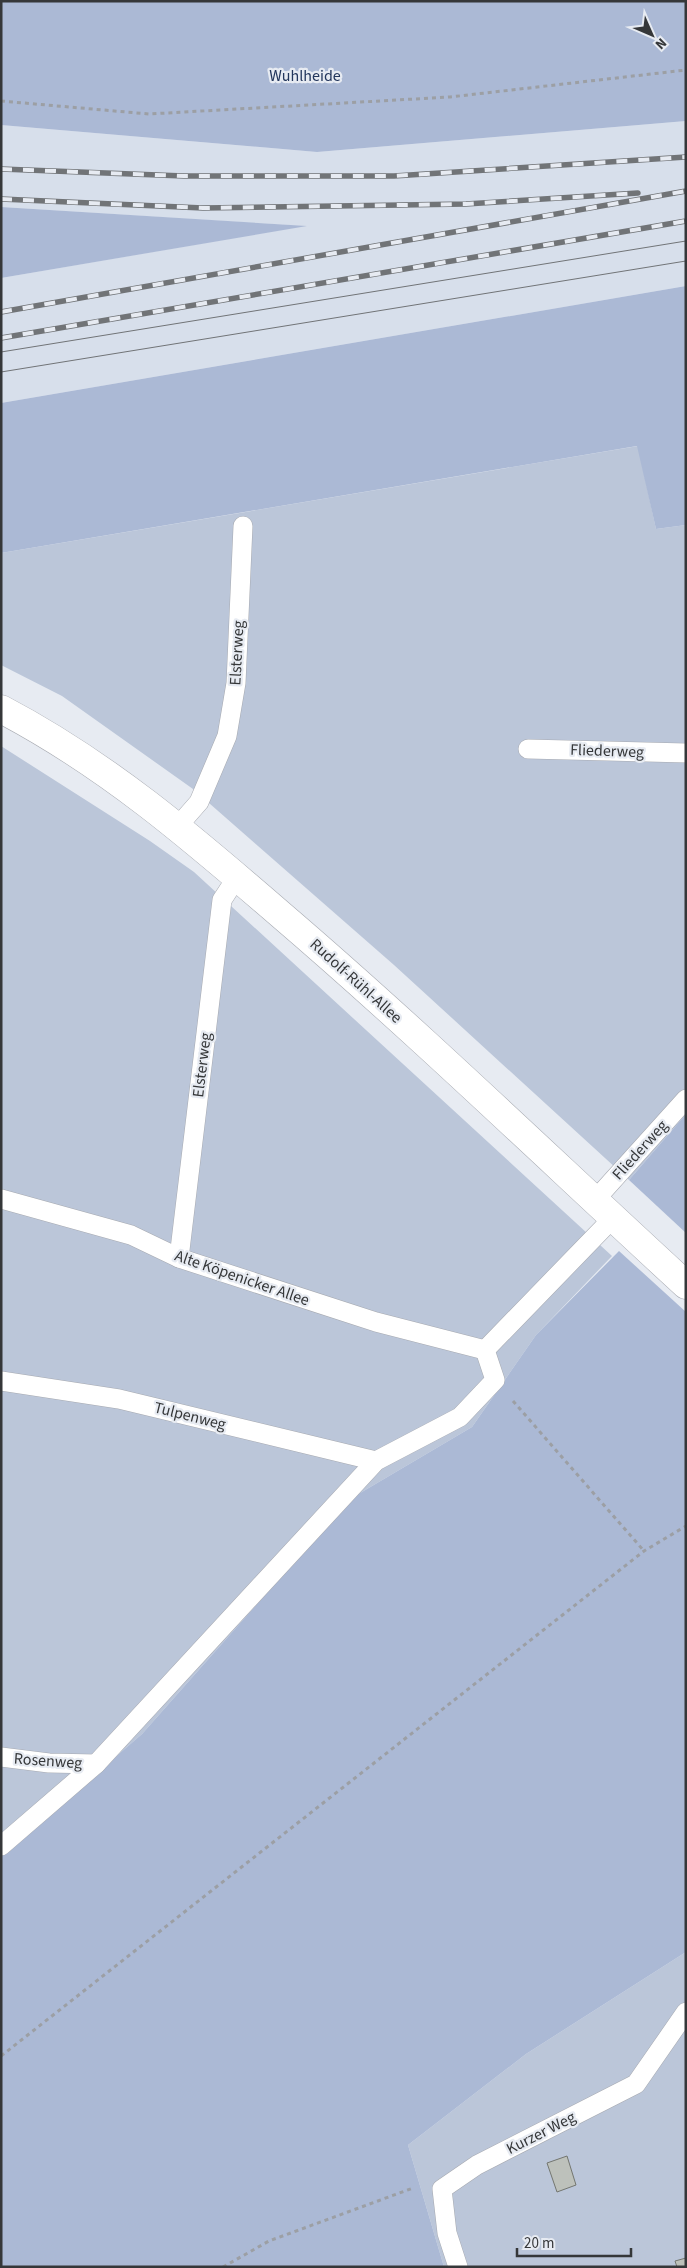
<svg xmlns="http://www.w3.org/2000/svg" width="687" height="2268" viewBox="0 0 687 2268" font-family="'Source Sans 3',sans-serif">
<rect width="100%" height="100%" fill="#e7ebf2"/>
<polygon fill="#d7dfeb" points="686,121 686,286 1,403 1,278 304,226 1,207 1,125 317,152"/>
<g fill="#bbc6d9">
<polygon points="638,446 656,529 686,525 686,1114 629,1180 394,965 193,789 62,696 1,665 1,553"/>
<polygon points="1,746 150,841 194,872 612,1256 536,1335 472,1427 350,1499 142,1734 1,1856"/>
<polygon points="686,1952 686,2267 444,2267 408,2145 526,2054"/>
</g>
<g fill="#abb9d5">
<polygon points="1,1 686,1 686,121 317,152 1,125"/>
<polygon points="1,207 307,226 1,278"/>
<polygon points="686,286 686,525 656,529 637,446 1,553 1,403"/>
<polygon points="686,1114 686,1233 629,1180"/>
<polygon points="619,1251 686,1312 686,1952 526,2054 408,2145 444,2267 1,2267 1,1856 142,1734 350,1499 472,1427 536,1335"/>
</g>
<g fill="#bdc1bb" stroke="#737670">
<polygon points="567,2156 576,2185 557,2192 547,2163"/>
<polygon points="686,2258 686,2267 677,2267 675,2261"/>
</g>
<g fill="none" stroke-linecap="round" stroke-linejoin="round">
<defs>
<g id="service">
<polyline points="528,749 686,753"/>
<polyline points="178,826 199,802 227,736 236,683 243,526"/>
<polyline points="1,1199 131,1235 179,1258 376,1322 485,1350"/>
<polyline points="595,1200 686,1099"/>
<polyline points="179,1258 222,900 237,877"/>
<polyline points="1,1381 119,1399 376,1461"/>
<polyline points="1,1757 49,1763 96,1764"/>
<polyline points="1,1846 96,1764 376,1461 460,1417 495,1380 485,1350 613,1218"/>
<polyline points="458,2267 447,2233 442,2189 477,2165 636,2084 686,2012"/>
</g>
<path id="tertiary" d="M1,709C106,764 191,837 280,914C419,1033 551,1161 686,1285"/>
</defs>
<use href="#service" stroke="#a7aab1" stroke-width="20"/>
<use href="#tertiary" stroke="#a7aab1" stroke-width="29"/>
<g stroke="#9c9fa4" stroke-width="3" stroke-dasharray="4 4" stroke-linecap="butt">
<polyline points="1,101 149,114 450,97 686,70"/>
<polyline points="513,1401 644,1551"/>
<polyline points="1,2056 644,1551 686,1526"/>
<polyline points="223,2267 269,2241 413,2188"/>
</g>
<use href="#service" stroke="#fff" stroke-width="19"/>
<use href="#tertiary" stroke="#fff" stroke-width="28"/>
<g stroke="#717477" stroke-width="1">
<polyline points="1,352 686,241"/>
<polyline points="1,372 686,261"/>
</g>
<defs>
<g id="rail">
<polyline points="1,169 184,176 394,176 686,157"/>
<polyline points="1,199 203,208 466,204 638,193"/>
<polyline points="1,312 686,191"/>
<polyline points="1,338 686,221"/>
</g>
</defs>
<use href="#rail" stroke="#717477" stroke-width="5.5"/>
<use href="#rail" stroke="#e7ebf2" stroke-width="4" stroke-dasharray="11" stroke-linecap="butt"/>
</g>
<g text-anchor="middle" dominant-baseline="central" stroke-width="4.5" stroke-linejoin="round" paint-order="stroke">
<g font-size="16" fill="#23365c" stroke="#e7ebf2">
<text x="305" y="76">Wuhlheide</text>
</g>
<g font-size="16" fill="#353739" stroke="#e7ebf2">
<text transform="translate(237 653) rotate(-87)">Elsterweg</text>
<text transform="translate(607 751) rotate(2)">Fliederweg</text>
<text transform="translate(356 981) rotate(42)">Rudolf-Rühl-Allee</text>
<text transform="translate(202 1065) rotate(-83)">Elsterweg</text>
<text transform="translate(640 1150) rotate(-48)">Fliederweg</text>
<text transform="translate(242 1278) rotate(19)">Alte Köpenicker Allee</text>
<text transform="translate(190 1416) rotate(14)">Tulpenweg</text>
<text transform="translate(48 1761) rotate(4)">Rosenweg</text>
<text transform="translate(541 2133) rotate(-27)">Kurzer Weg</text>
</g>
</g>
<rect width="687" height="2268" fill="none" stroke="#353739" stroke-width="5"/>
<g transform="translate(652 35) rotate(135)" stroke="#e7ebf2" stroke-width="4" paint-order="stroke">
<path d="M0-4L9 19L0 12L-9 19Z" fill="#353739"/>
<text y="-8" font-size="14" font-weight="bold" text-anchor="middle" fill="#353739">N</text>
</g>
<path d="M517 2248v8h114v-8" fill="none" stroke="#353739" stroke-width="2.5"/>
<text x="524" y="2248" font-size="15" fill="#353739" stroke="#e7ebf2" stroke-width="4" paint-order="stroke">20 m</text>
</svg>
